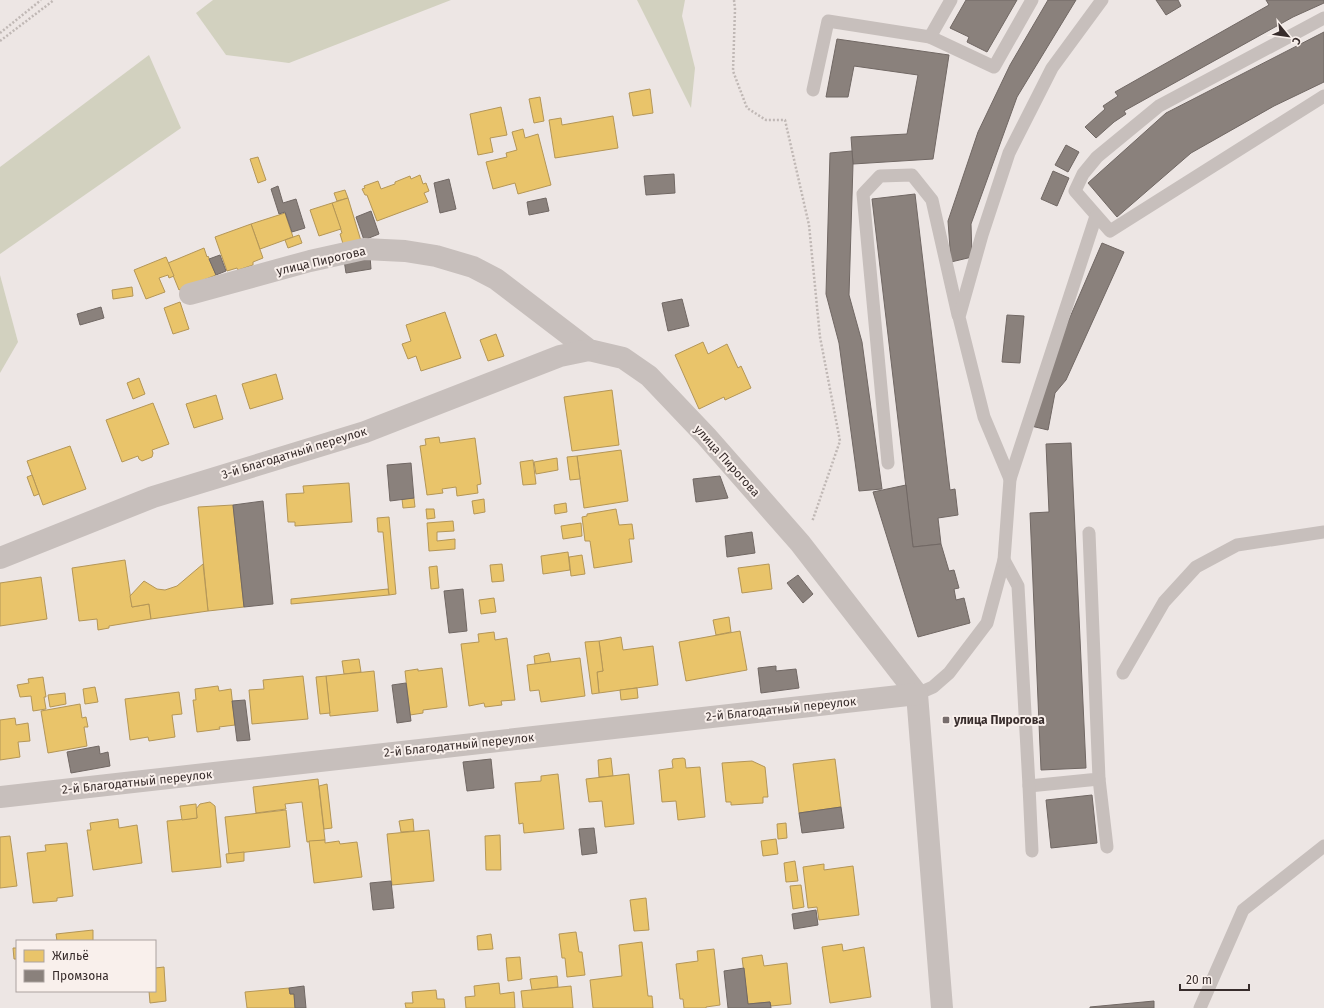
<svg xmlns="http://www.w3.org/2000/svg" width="1324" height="1008" viewBox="0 0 1324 1008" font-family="'Fira Sans',sans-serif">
<rect width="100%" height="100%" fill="#ede6e4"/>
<g fill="#d2d1bf">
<polygon points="213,0 451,0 289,63 226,55 196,13"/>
<polygon points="637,0 685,0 682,16 695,68 691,108"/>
<polygon points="149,55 181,128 0,254 0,167"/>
<polygon points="0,275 18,342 0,373"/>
</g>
<g fill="#e9c46a" stroke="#b49657">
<polygon points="650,89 653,113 633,116 629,93"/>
<polygon points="540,97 544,121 534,123 529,99"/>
<polygon points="501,107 507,135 490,138 493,152 478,155 470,114"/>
<polygon points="613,116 618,148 555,158 549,120 561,118 562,125"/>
<polygon points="523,129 525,138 538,134 551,185 518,194 515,183 493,189 486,162 507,157 506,153 517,150 512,132"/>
<polygon points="258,157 266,180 258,183 250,159"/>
<polygon points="420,175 423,184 426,183 429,191 424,193 428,202 377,221 367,195 365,195 362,189 365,188 364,186 378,181 381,189 395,184 395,182 410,176 411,179"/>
<polygon points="345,190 348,198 337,201 334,193"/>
<polygon points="348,198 361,241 344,247 340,234 342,233 332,203"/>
<polygon points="332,203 341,229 319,236 310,210"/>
<polygon points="285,213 293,237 260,249 251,224"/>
<polygon points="251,224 263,258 253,262 253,265 238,270 237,268 227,271 215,237"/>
<polygon points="299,235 302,243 288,248 285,240"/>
<polygon points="204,248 207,257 208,256 216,275 179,290 168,263"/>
<polygon points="166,257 174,276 169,278 168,275 159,278 165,292 146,299 134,270"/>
<polygon points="132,287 133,296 113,299 112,290"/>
<polygon points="180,302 189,329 173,334 164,308"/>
<polygon points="445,312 461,358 421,371 416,356 408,359 402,344 411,341 406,325"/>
<polygon points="496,334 504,356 488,361 480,340"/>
<polygon points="703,342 708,354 727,344 738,368 741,366 751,388 725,400 724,397 699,409 675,355"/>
<polygon points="276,374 283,399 250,409 242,384"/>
<polygon points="139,378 145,394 133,399 127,383"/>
<polygon points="612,390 619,445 572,451 564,397"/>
<polygon points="216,395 223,419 194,428 186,404"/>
<polygon points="153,403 169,444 152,450 153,453 152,457 142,461 139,459 138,456 122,462 106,420"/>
<polygon points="439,437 440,443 475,438 481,484 477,485 478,493 457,496 456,487 442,489 443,493 427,495 420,446 426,445 425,439"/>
<polygon points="70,446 86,489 43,505 27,461"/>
<polygon points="621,450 628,501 584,508 577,456"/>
<polygon points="577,456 580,479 570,480 567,457"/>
<polygon points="557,458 558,470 536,474 534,462"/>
<polygon points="533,460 536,484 523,485 520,462"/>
<polygon points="32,475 39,494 34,496 27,477"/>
<polygon points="349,483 352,522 295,526 295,522 288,522 286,494 304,493 303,486"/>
<polygon points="414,498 415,507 403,508 402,499"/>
<polygon points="484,499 485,512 474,514 472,501"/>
<polygon points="566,503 567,512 555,514 554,505"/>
<polygon points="233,505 244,607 208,611 198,507"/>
<polygon points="426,509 434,509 435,518 427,519"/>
<polygon points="616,509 619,525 632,524 634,539 629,539 632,562 594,568 590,541 585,541 582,517 587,516 587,514"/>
<polygon points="389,517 396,594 389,595 383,532 378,532 377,518"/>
<polygon points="453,521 454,531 437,532 437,541 455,539 455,549 429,551 427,523"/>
<polygon points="581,523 582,536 563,539 561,526"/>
<polygon points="568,552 570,570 543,574 541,556"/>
<polygon points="582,555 585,574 571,576 569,557"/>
<polygon points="125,560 132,607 149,604 151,619 109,626 109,628 98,630 97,619 79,621 72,568"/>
<polygon points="203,564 208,611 151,619 149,604 132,607 130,596 144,581 157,589 165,590 177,586"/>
<polygon points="502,564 504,581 492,582 490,565"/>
<polygon points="769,564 772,589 742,593 738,568"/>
<polygon points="437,566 439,588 431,589 429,567"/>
<polygon points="41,577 47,619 0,626 0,583"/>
<polygon points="388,589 389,595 291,604 291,599"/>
<polygon points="494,598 496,612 481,614 479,600"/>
<polygon points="729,617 731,632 716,635 713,620"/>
<polygon points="740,631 747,670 686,681 679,642"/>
<polygon points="494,632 495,640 507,638 515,700 501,701 502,705 485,707 484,703 469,706 461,644 479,642 478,634"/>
<polygon points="621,637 623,650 653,646 658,685 599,693 597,672 603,671 599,641"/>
<polygon points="599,641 603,671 597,672 599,693 592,694 585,642"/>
<polygon points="549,653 551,662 535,664 534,656"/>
<polygon points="580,658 585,696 541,702 539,690 530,691 527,665"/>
<polygon points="359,659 361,672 344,674 342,661"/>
<polygon points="442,668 447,707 423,710 423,713 410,715 405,671 418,669 418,671"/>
<polygon points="374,671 378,711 330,716 326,676"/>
<polygon points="303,676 308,719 252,724 249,690 264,689 263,680"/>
<polygon points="326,676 330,713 320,714 316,677"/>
<polygon points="43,677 46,697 44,697 46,709 33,711 31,696 20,697 17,685 29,683 28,679"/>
<polygon points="218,686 219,691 231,689 235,725 219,727 220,729 197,732 193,700 196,700 195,689"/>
<polygon points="95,687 98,702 85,704 83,689"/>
<polygon points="637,688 638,698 621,700 620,690"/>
<polygon points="179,692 182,714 172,715 175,737 149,741 148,737 130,740 125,699"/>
<polygon points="65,693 66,704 50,707 48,695"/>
<polygon points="80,704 82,718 86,717 88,727 84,727 87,746 48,753 41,711"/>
<polygon points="15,718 16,725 28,723 30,741 18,742 20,757 0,760 0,720"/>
<polygon points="611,758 613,776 599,777 598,760"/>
<polygon points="683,758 685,759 686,768 700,767 705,817 678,820 676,801 662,802 659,770 673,768 672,761 673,759"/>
<polygon points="835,759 841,807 799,813 793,764"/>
<polygon points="752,761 765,767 768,797 763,797 763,803 731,805 731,802 726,802 722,763"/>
<polygon points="558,774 564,829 524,833 523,823 519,824 515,783 541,781 541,776"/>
<polygon points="629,774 634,824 605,827 602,801 589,802 586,779"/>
<polygon points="318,779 325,840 307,842 302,802 285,804 286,809 256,813 253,787"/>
<polygon points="327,784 332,828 324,829 319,786"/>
<polygon points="210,802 215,806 221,867 172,872 167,821 197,818 196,809 200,804"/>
<polygon points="196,804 197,818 182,820 180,806"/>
<polygon points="286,810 290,847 229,854 225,817"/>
<polygon points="118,819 119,828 137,825 142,863 93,870 87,830 91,830 90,823"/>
<polygon points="413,819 414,831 401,832 399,821"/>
<polygon points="786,823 787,838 778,839 777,824"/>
<polygon points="429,830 434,881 392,885 387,834"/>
<polygon points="500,835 501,870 486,870 485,836"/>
<polygon points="10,836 17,886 0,888 0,837"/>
<polygon points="776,839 778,854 763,856 761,841"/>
<polygon points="325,840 325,843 339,841 340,844 357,842 362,877 314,883 309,841"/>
<polygon points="67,843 73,896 57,898 57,901 33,903 27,853 46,851 45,845"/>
<polygon points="244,852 244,861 227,863 226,854"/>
<polygon points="795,861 798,881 786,882 784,863"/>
<polygon points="824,864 824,870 853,866 859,915 819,920 817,907 808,908 803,867"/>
<polygon points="801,885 804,907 793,909 790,886"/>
<polygon points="646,898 649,930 634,931 630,900"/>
<polygon points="93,930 93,941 57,941 56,934"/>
<polygon points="576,932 579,952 582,952 585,975 567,977 565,958 562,958 559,934"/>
<polygon points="491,934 493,949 478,950 477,936"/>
<polygon points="642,942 648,996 652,996 653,1008 593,1008 590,980 622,976 619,945"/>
<polygon points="842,944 843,951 864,947 871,997 830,1003 822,947"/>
<polygon points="13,948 17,948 17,959 14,959"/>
<polygon points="714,949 720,1005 706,1007 706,1008 684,1008 683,999 680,999 676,964 698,961 697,951"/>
<polygon points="762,955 764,966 787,963 791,1004 771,1006 770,1002 748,1004 742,958"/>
<polygon points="520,957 522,979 508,981 506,958"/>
<polygon points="164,967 166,1001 150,1003 149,991 155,991 155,968"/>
<polygon points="557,976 558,987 532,990 530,979"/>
<polygon points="499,983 500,994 514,992 515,1008 466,1008 465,997 475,996 474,986"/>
<polygon points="571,986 573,1008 523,1008 521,991"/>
<polygon points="289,988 290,994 294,994 295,1008 247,1008 245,992"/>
<polygon points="436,990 437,999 444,999 445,1008 406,1008 405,1003 413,1003 412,992"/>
</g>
<g fill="#8a817c" stroke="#716864">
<polygon points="966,0 1017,0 987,52 967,42 969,37 950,28"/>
<polygon points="1048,0 1076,0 1017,97 971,224 972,257 951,262 948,221 978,132 1010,65"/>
<polygon points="1156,0 1178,0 1181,6 1166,15"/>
<polygon points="1266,0 1324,0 1324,3 1293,17 1124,111 1126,114 1114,122 1096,138 1085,127 1105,109 1103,106 1118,96 1115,92 1269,5"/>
<polygon points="1324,32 1324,82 1274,106 1191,153 1117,217 1088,183 1166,113"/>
<polygon points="837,39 949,55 933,159 853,164 851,137 907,134 918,75 854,66 848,97 826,97"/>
<polygon points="1066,145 1079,152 1068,172 1055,165"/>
<polygon points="852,151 853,164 849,295 862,342 882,489 859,491 839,343 826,294 830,153"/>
<polygon points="1053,171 1069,178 1057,206 1041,199"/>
<polygon points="674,174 675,193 646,195 644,176"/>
<polygon points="449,179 456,209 440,213 434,183"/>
<polygon points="278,186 283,203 296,199 305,228 292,232 285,212 279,214 271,189"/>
<polygon points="915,194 950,490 955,489 958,515 938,518 941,544 913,547 872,199"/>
<polygon points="546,198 549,211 529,215 527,202"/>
<polygon points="371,211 379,234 364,240 356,217"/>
<polygon points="1102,243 1124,252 1066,380 1055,393 1048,430 1031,426 1039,389"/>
<polygon points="220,255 226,271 216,275 209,259"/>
<polygon points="370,256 371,269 346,273 344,260"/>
<polygon points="682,299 689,326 668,331 662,303"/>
<polygon points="101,307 104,318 80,325 77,314"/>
<polygon points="1007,315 1024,316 1020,363 1002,362"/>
<polygon points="1071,443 1086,768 1041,770 1030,513 1049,512 1046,444"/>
<polygon points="411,463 414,498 390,501 387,465"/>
<polygon points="720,476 728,498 696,502 693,479"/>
<polygon points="906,485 913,547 941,544 949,571 954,570 959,588 954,589 956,600 964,598 970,623 918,637 873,492"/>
<polygon points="263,501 273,604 244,607 233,505"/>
<polygon points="752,532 755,553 727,557 725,536"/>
<polygon points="798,575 813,594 803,603 787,583"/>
<polygon points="463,589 467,631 449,633 444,591"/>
<polygon points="776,666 776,671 796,669 799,688 761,693 758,668"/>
<polygon points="406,683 411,721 397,723 392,685"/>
<polygon points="245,700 250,740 237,741 232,701"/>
<polygon points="99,746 100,754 108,752 110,766 71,773 67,752"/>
<polygon points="491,759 494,788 467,791 463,762"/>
<polygon points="1092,795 1097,843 1051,848 1046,800"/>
<polygon points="841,807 844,828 802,833 799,813"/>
<polygon points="594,828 597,853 582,855 579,829"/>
<polygon points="391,881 394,908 373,910 370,883"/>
<polygon points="816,910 818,925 794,929 792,914"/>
<polygon points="744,968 748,1004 770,1002 771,1008 728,1008 724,971"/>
<polygon points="304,986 306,1008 295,1008 294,994 290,994 289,988"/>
<polygon points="1154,1001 1154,1008 1090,1008 1090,1007"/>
</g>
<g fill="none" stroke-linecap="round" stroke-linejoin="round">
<g stroke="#c0b8b5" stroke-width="2.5" stroke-dasharray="2 2" stroke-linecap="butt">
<polyline points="734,0 735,9 733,71 747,108 766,120 785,120 809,225 820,337 840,441 812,522"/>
<polyline points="0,33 41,0"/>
<polyline points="0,41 54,0"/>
</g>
<g stroke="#c7bfbc" stroke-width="13">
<polyline points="1324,18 1159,106 1097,157 1083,174 1075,191 1110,231 1324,96"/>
<polyline points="930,37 994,67 1032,0"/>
<polyline points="813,90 828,21 930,37 951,0"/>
<polyline points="888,463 863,194 880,176 912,175 932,200 958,315"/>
<polyline points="1010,479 984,417 959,317 982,235 1009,153 1052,68 1102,0"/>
<polyline points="1004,560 1018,586 1029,786 1099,779 1089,533"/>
<polyline points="1123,673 1164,602 1196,567 1237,545 1324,532"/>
<polyline points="917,694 933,687 949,673 987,623 1004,560 1010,479 1096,216"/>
<polyline points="1099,779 1107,847"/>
<polyline points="1029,786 1032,851"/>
<polyline points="1200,1008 1243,910 1324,846"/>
</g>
<g stroke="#c7bfbc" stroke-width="22">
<polyline points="190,294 310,261 364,249 405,251 436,256 473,267 496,279 589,350 623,358 649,376 706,436 800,543 917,694 942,1008"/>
<polyline points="0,558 153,497 365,432 560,356 589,350"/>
<polyline points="0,797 917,694"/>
</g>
</g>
<rect fill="#776d6c" stroke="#f9f0ec" stroke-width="1.5" x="942" y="716" width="8" height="8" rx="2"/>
<g text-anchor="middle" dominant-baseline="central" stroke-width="4" stroke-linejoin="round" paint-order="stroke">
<g font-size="12" fill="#372c2b" stroke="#f9f0ec">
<text transform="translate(321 261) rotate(-13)">улица Пирогова</text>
<text transform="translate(294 453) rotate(-17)">3-й Благодатный переулок</text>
<text transform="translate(727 461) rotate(48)">улица Пирогова</text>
<text transform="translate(781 709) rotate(-6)">2-й Благодатный переулок</text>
<text transform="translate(459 745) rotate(-6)">2-й Благодатный переулок</text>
<text transform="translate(137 782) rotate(-6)">2-й Благодатный переулок</text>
</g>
<g font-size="12" font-weight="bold" fill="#372c2b" stroke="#f9f0ec" text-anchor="start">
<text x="954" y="720">улица Пирогова</text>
</g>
</g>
<rect x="16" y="940" width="140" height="52" fill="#f9f0ec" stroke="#aba29f"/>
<rect x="24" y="950" width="20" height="12" fill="#e9c46a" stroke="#aba29f"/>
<text x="52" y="960" font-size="12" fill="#372c2b">Жильё</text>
<rect x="24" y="970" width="20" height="12" fill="#8a817c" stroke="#aba29f"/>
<text x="52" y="980" font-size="12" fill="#372c2b">Промзона</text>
<g transform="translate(1288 36) rotate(119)" stroke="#f9f0ec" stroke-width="3" paint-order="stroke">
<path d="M0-3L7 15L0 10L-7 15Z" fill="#372c2b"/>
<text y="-6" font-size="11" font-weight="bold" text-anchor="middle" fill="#372c2b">С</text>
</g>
<path d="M1180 984v6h69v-6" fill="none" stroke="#372c2b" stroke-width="2"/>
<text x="1186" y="984" font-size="12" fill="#372c2b" stroke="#f9f0ec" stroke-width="3" paint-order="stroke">20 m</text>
</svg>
